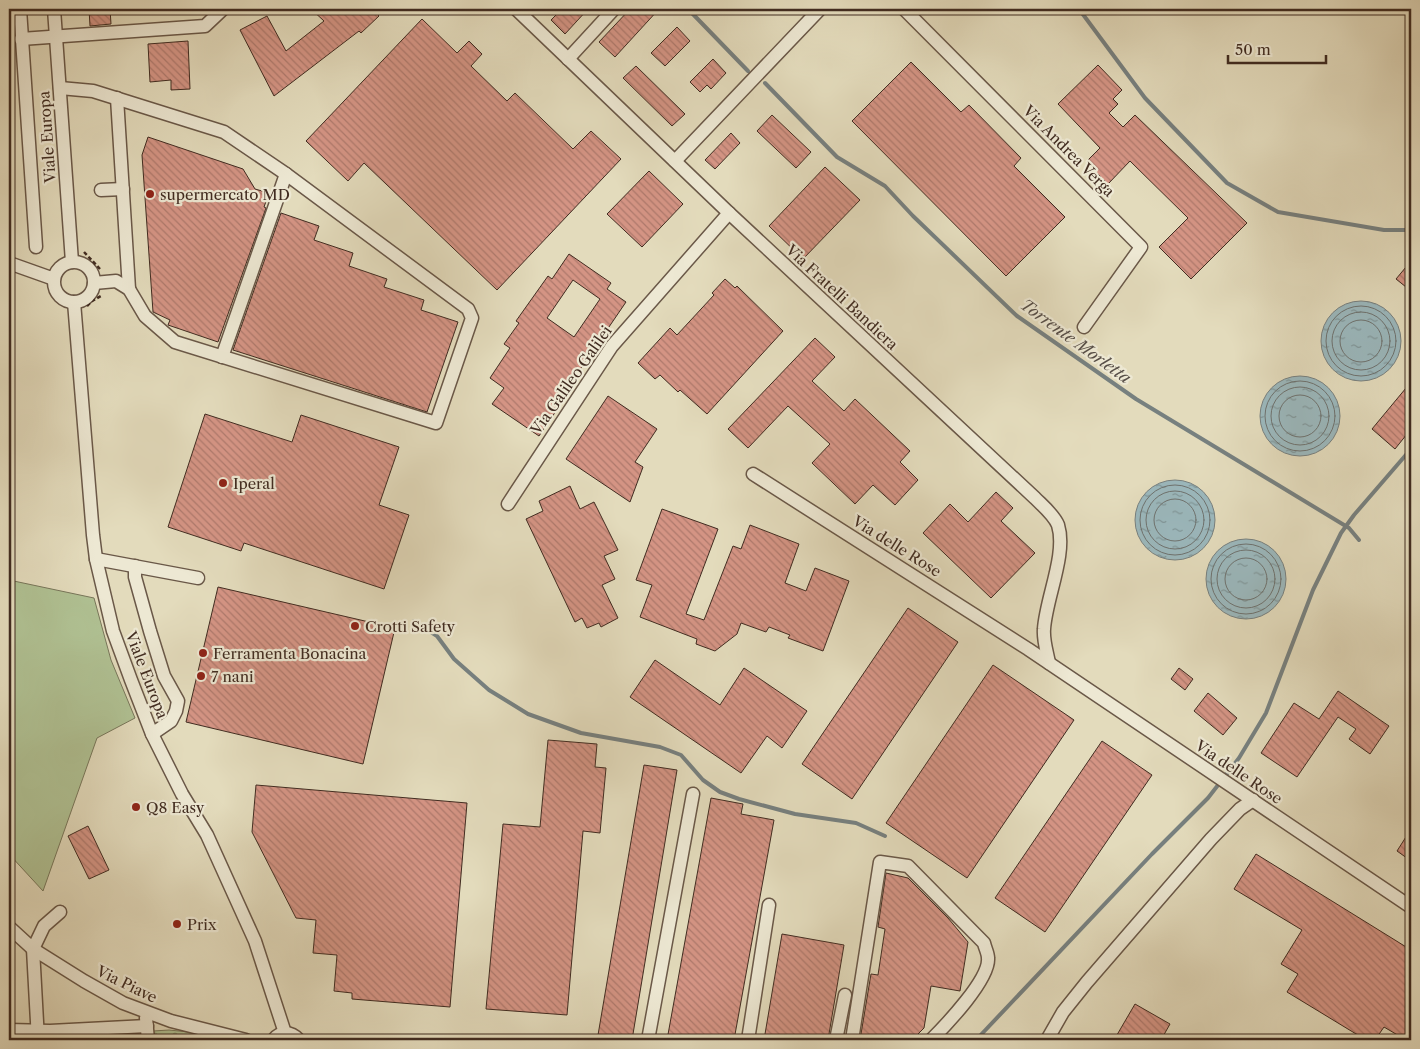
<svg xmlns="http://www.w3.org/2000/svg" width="1420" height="1049" viewBox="0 0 1420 1049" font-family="'Libre Caslon Text',serif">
<defs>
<pattern id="cemetery-stones" width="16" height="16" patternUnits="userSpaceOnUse" patternTransform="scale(1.25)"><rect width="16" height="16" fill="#b0c193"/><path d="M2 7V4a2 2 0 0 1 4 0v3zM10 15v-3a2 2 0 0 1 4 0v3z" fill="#919d78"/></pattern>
<pattern id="water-ripples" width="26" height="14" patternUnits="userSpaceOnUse" patternTransform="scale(1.25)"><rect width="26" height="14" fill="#9bb8bd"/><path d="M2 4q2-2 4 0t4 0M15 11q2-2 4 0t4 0" fill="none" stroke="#809699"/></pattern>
<pattern id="building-back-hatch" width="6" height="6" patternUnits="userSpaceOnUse" patternTransform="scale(1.25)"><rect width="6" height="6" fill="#d49484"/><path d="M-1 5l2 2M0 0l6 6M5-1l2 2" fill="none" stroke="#ae796c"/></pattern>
</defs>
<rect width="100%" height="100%" fill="#e3dbbc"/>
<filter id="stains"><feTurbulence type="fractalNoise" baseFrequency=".004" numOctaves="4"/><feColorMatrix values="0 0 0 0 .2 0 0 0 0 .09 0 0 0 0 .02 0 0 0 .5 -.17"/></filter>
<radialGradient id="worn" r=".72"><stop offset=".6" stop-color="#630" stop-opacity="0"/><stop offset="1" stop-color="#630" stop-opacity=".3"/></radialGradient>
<polygon fill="#b0c193" stroke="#78765a" points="9,580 94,598 111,660 135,718 97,738 43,891 9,854"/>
<polygon fill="url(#cemetery-stones)" stroke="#78765a" points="169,1030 199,1033 221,1040 154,1040 153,1031"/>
<g fill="url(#water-ripples)" stroke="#77807f">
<circle cx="1361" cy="341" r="40"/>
<circle cx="1300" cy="416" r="40"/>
<circle cx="1175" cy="520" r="40"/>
<circle cx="1246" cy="579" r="40"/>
</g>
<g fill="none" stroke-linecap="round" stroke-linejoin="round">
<g stroke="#6e726f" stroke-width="1">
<circle cx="1361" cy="341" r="35"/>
<circle cx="1361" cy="341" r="29"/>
<circle cx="1361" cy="341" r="21"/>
<circle cx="1300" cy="416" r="35"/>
<circle cx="1300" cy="416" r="29"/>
<circle cx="1300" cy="416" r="21"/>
<circle cx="1175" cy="520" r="35"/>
<circle cx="1175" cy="520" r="29"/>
<circle cx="1175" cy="520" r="21"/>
<circle cx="1246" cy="579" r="35"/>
<circle cx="1246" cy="579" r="29"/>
<circle cx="1246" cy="579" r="21"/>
</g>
<g stroke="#77807f" stroke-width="4">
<polyline points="688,9 748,71"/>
<polyline points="1079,9 1145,98 1227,183 1278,212 1384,230 1411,230"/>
<polyline points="765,83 837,157 885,186 913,216 1017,316 1136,399 1349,528 1359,540"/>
<polyline points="414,621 437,636 454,659 489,690 528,714 581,733 660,747 681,755 703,780 720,792 739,799 795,814 856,823 885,836"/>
<polyline points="976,1040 1152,854 1208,798 1239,758 1266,713 1313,590 1341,533 1354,515 1411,449"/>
</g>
</g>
<g fill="url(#building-back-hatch)" stroke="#412c21" fill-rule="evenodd">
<polygon points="89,9 110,9 111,24 90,26"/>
<polygon points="311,9 372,9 379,16 361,33 359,31 274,96 240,30 267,16 286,51 324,21"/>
<polygon points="562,9 588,9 565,34 551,20"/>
<polygon points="630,9 659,9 615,57 599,42"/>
<polygon points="422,19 457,53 469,41 482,54 471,66 507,101 515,93 573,149 591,131 621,159 497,290 364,163 348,181 306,141"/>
<polygon points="677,27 690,41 665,66 651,53"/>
<polygon points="188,41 190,89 171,90 171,80 150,82 148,44"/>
<polygon points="713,59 726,73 711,89 707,85 700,92 690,82"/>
<polygon points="911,62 961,112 969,105 1021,158 1014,166 1065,217 1006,276 852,121"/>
<polygon points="1098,65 1122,90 1113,99 1118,104 1109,113 1123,127 1135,115 1247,223 1191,279 1159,247 1188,218 1130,161 1108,184 1086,162 1100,148 1058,104"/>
<polygon points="636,66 685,114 672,126 623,78"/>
<polygon points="772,115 811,152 796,168 757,131"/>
<polygon points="731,133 740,143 715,169 705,160"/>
<polygon points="148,137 243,169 255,189 269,193 264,207 266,208 218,342 168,325 170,320 153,312 142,155"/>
<polygon points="825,167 860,200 803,259 769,226"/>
<polygon points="649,171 683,204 642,247 607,214"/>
<polygon points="281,213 319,226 314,240 353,253 349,266 387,279 384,287 424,300 421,310 458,322 427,412 233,350"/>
<path d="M569,254L611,283L607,289L626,302L568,387L571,389L539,436L492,404L504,388L490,378L510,348L504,344L519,323L516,321L548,276L552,279ZM573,280L600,299L574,337L547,318Z"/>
<polygon points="1411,261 1411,291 1396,279"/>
<polygon points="725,279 735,288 737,286 783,331 707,414 680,390 678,392 660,375 655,379 638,363 670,328 677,335 714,295 712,293"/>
<polygon points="815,338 835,357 812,381 844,411 855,399 910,451 900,462 918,480 895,505 873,485 855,504 812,463 830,444 788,406 748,448 728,429"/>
<polygon points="1411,382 1411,429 1395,449 1372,429"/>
<polygon points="608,396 657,429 635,462 643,467 630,502 566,459"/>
<polygon points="205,414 292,442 301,415 399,447 379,505 409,515 384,589 244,543 241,551 168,527"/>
<polygon points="570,486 580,509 594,502 618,550 604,556 615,579 602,585 618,618 601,627 599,623 587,628 582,618 575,622 526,519 543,511 539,501"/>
<polygon points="996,492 1013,508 1001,521 1035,553 991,598 923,533 950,504 968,522"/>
<polygon points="662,509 718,529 686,614 704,620 733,546 741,549 750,525 799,544 785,583 806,591 815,568 849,581 823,651 788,638 790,635 769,627 766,632 741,623 737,634 715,651 696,644 697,639 640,617 652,585 636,580"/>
<polygon points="218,587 395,628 363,764 186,722"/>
<polygon points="908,608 958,642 852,799 802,764"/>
<polygon points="655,660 720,705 744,668 807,711 782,748 767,736 741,773 630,697"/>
<polygon points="993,665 1074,720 967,878 886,823"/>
<polygon points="1179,668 1193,679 1185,690 1171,679"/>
<polygon points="1338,691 1389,726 1370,754 1349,739 1356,729 1338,717 1297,777 1261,753 1294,703 1319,719"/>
<polygon points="1208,693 1237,718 1223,735 1194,711"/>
<polygon points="548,740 597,744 595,767 606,768 600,833 583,831 567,1015 486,1009 503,824 540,827"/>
<polygon points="1102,741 1152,775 1045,932 995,898"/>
<polygon points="644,765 677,770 632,1040 631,1040 598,1035"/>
<polygon points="256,785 467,803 450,1007 352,999 352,993 334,991 337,955 313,953 316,920 296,918 252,832"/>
<polygon points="711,798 743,804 741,814 774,820 734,1040 667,1040"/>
<polygon points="88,826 109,870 89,879 68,836"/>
<polygon points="1411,829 1411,861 1397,851"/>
<polygon points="1256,854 1411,950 1411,1040 1406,1040 1384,1027 1375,1040 1366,1040 1287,992 1298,974 1281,964 1302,930 1234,889"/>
<polygon points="886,873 908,878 948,918 968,942 960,991 931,986 924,1028 912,1040 860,1040 871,974 878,975 885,929 878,927"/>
<polygon points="782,934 844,945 828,1040 764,1040"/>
<polygon points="1135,1004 1170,1024 1161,1040 1114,1040"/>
</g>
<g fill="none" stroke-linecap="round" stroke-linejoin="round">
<defs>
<g id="minor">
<polyline points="20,9 36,247"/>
<polyline points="54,9 72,262"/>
<path d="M516,9L729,213L1035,498C1043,506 1054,515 1058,525C1067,554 1046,598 1044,629C1043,640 1047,652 1049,663"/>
<polyline points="904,9 1141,247 1084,327"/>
<polyline points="21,39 205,26 223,9"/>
<polyline points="568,59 614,9"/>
<polyline points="60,88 93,91 224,132 286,174 468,309 472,318 436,423 175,342 145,316 129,289 116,281 94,283"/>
<polyline points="117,98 129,289"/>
<polyline points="675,161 820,9"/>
<polyline points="101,190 123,189"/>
<circle cx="74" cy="282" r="20"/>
<polyline points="9,263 54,279"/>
<polyline points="74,302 93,535 96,559 113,631 131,680 152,734 182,794 207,835 255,941 285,1033"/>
<polyline points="222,357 286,174"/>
<polyline points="753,474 1028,649 1411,907"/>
<polyline points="508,504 612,346 729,213"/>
<polyline points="96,559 198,578"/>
<polyline points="135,566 135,577 150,631 164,676 178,701 176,711 171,721 152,734"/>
<polyline points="9,927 33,949 84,981 123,1003 171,1021 246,1040"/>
<polyline points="146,1018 148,1040"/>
<polyline points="9,1030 50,1031 147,1026"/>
<polyline points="38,1040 33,949 44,926 60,912"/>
<path d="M273,1040C280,1031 291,1031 299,1040"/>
<polyline points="648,1040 693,794"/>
<polyline points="748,1040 769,905"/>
<polyline points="836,1040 845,995"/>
<path d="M852,1040L880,862L908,866L984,943C985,948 988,953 988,958C990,979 946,1025 931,1040"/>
<polyline points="1047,1040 1063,1012 1087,982 1211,839 1240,809 1253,800"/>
</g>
</defs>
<use href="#minor" stroke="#6a5848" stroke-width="15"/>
<g stroke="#412c21" stroke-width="2.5" stroke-dasharray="4 2.5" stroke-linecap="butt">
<polyline points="84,252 100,269"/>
<polyline points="87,306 92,301 101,296"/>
<polyline points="310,1036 325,1040"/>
</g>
<use href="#minor" stroke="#ede8d3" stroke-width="12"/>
</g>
<g fill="#8f2418" stroke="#ede8d3" stroke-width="2">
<circle cx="150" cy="194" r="5"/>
<circle cx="223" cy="483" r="5"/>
<circle cx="355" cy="626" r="5"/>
<circle cx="203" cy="653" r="5"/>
<circle cx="201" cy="676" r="5"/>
<circle cx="136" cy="807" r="5"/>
<circle cx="177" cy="924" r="5"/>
</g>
<g text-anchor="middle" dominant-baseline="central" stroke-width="4.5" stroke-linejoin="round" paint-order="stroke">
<g font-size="15" fill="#412c21" stroke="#ede8d3">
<text transform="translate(47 137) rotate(-94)">Viale Europa</text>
<text transform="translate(1069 151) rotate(45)">Via Andrea Verga</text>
<text transform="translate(842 297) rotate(43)">Via Fratelli Bandiera</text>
<text transform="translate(571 380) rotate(-55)">Via Galileo Galilei</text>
<text transform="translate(897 546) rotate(32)">Via delle Rose</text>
<text transform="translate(147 675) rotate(69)">Viale Europa</text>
<text transform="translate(1239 772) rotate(34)">Via delle Rose</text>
<text transform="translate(127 984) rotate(26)">Via Piave</text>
</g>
<g font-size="15" fill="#412c21" stroke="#ede8d3" text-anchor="start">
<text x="160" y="194">supermercato MD</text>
<text x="233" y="483">Iperal</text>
<text x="365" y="626">Crotti Safety</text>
<text x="213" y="653">Ferramenta Bonacina</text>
<text x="211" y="676">7 nani</text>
<text x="146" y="807">Q8 Easy</text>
<text x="187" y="924">Prix</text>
</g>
<g font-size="16" font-style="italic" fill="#584f48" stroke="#ede8d3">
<text transform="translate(1076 341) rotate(36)">Torrente Morletta</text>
</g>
</g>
<rect width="1420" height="1049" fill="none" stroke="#e3dbbc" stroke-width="30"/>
<rect x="10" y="10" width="1400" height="1029" fill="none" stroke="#412c21" stroke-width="2.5"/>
<rect x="15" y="15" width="1390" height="1019" fill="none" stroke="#412c21"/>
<path d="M1228 55v8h98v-8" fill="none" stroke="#412c21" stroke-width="2.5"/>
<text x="1235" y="55" font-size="15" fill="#412c21" stroke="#ede8d3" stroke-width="4" paint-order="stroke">50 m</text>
<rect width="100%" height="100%" filter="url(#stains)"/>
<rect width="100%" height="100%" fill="url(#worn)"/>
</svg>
